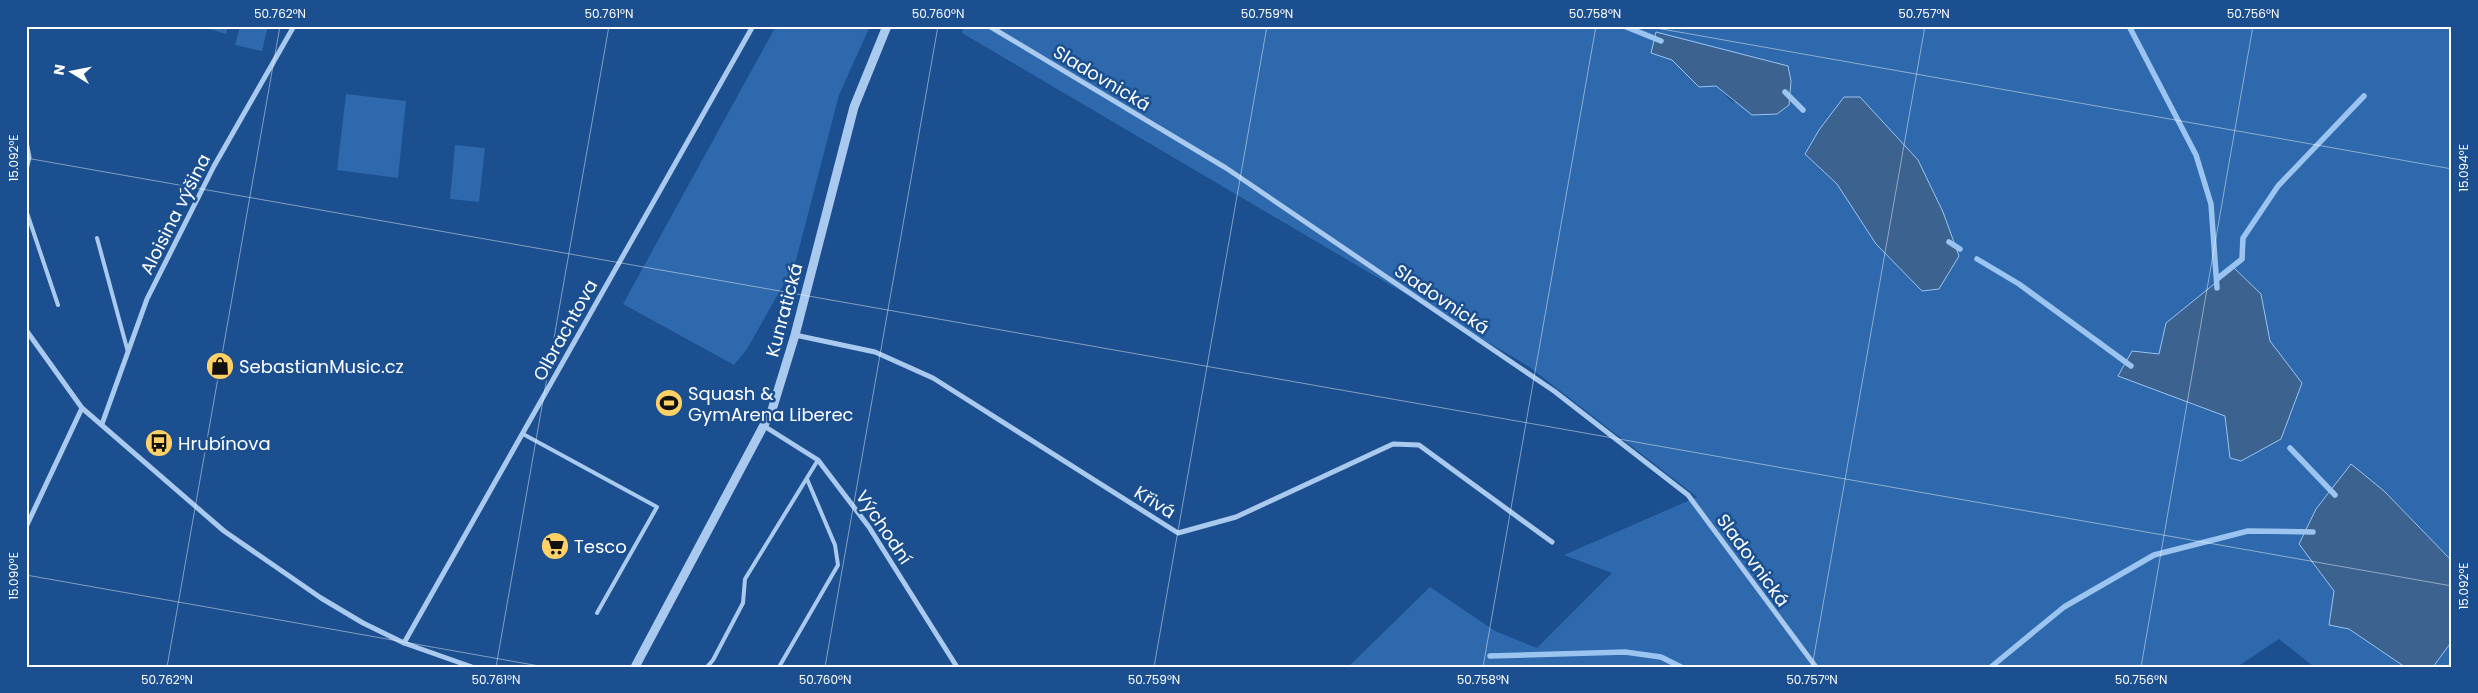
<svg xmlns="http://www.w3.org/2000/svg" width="2478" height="693" viewBox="0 0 2478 693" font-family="Poppins,sans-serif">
<rect width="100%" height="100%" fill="#1b4f8f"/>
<g fill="#2e69ad" fill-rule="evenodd">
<polygon points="200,26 228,26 226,34"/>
<polygon points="240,26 268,26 262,51 235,45"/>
<polygon points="776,26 870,26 839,95 795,264 747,349 734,365 623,304"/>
<path d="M964,26H2452V561L2384,491L2299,544L2334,591L2330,625L2349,629L2405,667H2314L2279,639L2237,667H1348L1430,587L1495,631L1537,648L1612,573L1564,555L1697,497L1528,366L962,33ZM1672,60L1791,81L1789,105L1732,102L1716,86L1699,87ZM1844,97L1876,244L1837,184L1805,154L1819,130ZM2234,269L2261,294L2270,341L2302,383L2225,416L2118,376L2132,351L2159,354L2166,323Z"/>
<polygon points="346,94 406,101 398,178 337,170"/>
<polygon points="455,145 485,148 479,202 450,199"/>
<polygon points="2452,641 2452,667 2433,667"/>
</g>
<g fill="#3c6290" stroke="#9cc4f0">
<polygon points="1656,32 1788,66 1791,81 1789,105 1777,114 1752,115 1716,86 1699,87 1672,60 1651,53"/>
<polygon points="1844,97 1860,97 1918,160 1943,212 1959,256 1939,289 1922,291 1876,244 1837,184 1805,154 1819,130"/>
<polygon points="2234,268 2261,294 2270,341 2302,383 2281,439 2241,461 2230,458 2225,416 2118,376 2132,351 2159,354 2166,323"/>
<polygon points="2351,464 2384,491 2452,561 2452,641 2433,667 2405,667 2349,629 2329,625 2334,591 2299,544 2316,509"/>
</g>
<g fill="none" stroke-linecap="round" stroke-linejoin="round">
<g stroke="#9cc4f0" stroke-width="5.5">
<polyline points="1624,26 1661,41"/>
<polyline points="2129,26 2196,155 2211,204 2217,288"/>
<polyline points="1785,92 1803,110"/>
<polyline points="1949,242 1960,249"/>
<polyline points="1977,259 2019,284 2131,366"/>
<polyline points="2217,279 2242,259 2243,238 2278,186 2364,96"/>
<polyline points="2290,448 2335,495"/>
<polyline points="1490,656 1625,652 1661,657 1681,667"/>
<polyline points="1991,667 2064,607 2154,555 2248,531 2313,532"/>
</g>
<g stroke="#a9c9ee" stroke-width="4">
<polyline points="26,210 58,305"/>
<polyline points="97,238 128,352"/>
<polyline points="523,434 657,507 597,613"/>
<polyline points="707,667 713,660 743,603 745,579 818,460"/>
<polyline points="779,667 838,565 835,545 807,479"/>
</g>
<g stroke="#a9c9ee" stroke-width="5">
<polyline points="989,26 1226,168 1554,391 1688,495 1816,667"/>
<polyline points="26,28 27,26"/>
<polyline points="26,142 29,157 26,170"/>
<polyline points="26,330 82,408 224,531 321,598 363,623 404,643 472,667"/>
<polyline points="795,335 875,352 933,378 1178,533 1236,517 1393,444 1419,445 1552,542"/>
<polyline points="102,424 147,299 214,166 294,26"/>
<polyline points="764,426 818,460 869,527 957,667"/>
<polyline points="26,527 82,408"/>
<polyline points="404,643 753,26"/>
</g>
<polyline stroke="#a9c9ee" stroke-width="9" points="635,667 772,410 795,335 854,107 887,26"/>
</g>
<path fill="none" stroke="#fff" stroke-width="1" stroke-opacity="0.45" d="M1645,26L2452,169M26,158L2452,586M26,575L545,667M167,667L280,26M496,667L609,26M825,667L938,26M1154,667L1267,26M1483,667L1596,26M1812,667L1925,26M2141,667L2253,26"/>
<defs>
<symbol id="shop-disc" viewBox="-11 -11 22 22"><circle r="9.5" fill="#ffd166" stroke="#1b4f8f"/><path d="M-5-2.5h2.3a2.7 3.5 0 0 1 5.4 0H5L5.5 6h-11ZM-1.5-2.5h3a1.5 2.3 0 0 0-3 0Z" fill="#111"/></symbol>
<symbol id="stadium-disc" viewBox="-11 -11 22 22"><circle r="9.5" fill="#ffd166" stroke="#1b4f8f"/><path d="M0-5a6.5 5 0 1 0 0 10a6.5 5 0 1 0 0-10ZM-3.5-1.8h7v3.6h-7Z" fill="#111"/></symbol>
<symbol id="bus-disc" viewBox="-11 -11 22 22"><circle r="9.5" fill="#ffd166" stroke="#1b4f8f"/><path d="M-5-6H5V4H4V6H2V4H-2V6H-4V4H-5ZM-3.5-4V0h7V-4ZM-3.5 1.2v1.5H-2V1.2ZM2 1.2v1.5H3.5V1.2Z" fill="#111"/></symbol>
<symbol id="supermarket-disc" viewBox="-11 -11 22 22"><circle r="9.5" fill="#ffd166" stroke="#1b4f8f"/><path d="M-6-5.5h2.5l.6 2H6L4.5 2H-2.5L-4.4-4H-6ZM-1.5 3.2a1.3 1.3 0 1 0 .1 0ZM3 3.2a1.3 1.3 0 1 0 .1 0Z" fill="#111"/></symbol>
</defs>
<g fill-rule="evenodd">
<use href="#shop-disc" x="204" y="350" width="32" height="32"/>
<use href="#stadium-disc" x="653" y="387" width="32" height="32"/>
<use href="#bus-disc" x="143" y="427" width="32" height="32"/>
<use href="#supermarket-disc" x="539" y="530" width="32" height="32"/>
</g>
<g text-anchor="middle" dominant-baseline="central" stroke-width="5" stroke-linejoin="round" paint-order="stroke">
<g font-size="18" fill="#fff" stroke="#1b4f8f">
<text transform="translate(1102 78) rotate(31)">Sladovnická</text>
<text transform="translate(175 214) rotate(-63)">Aloisina výšina</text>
<text transform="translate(1442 299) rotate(34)">Sladovnická</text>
<text transform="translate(784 310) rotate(-75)">Kunratická</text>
<text transform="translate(565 330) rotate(-61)">Olbrachtova</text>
<text transform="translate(1155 502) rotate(32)">Křivá</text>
<text transform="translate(884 527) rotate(56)">Východní</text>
<text transform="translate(1753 560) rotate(54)">Sladovnická</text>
</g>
<g font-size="18" fill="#fff" stroke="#1b4f8f" text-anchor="start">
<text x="239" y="366">SebastianMusic.cz</text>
<text x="688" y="393">Squash &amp;<tspan x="688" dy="21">GymArena Liberec</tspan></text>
<text x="178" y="443">Hrubínova</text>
<text x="574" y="546">Tesco</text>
</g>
</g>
<rect width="2478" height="693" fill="none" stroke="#1b4f8f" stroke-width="55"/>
<g transform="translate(72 72) rotate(280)" stroke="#1b4f8f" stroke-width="4" paint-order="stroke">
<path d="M0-4L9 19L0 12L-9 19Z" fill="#ffffff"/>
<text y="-8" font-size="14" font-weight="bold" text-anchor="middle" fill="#ffffff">N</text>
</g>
<rect x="28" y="28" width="2422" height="638" fill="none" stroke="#fff" stroke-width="2"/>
<g font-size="12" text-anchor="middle" fill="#fff">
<text x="280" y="18">50.762°N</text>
<text x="609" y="18">50.761°N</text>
<text x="938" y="18">50.760°N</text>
<text x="1267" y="18">50.759°N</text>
<text x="1595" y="18">50.758°N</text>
<text x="1924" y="18">50.757°N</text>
<text x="2253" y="18">50.756°N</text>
<text transform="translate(14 158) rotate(-90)" y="4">15.092°E</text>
<text transform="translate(2464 168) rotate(-90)" y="4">15.094°E</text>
<text transform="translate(14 576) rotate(-90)" y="4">15.090°E</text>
<text transform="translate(2464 586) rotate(-90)" y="4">15.092°E</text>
<text x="167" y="684">50.762°N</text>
<text x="496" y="684">50.761°N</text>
<text x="825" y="684">50.760°N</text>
<text x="1154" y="684">50.759°N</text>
<text x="1483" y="684">50.758°N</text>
<text x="1812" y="684">50.757°N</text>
<text x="2141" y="684">50.756°N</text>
</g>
</svg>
